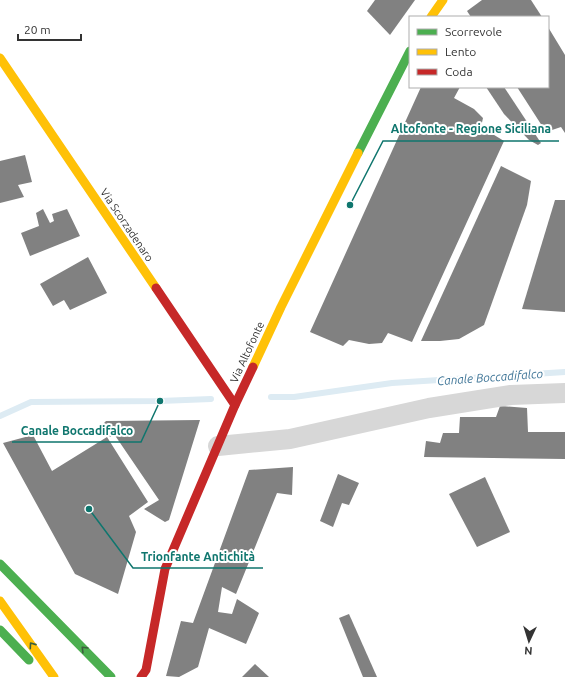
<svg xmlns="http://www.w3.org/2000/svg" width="565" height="677" viewBox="0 0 565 677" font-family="Ubuntu,sans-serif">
<rect width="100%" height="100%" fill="#fff"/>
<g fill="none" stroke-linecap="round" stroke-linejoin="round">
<g stroke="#ddebf3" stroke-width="6">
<polyline points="271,397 294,397 392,383 565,372"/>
<polyline points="0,416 31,402 160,401 211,399"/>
</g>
</g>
<g fill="#818181">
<polygon points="375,0 415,0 390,35 367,11"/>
<polygon points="482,0 531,0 542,17 471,17 467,11"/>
<polygon points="548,27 565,55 565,133 561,127 546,132 517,87 548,87"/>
<polygon points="421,87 460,87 454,98 474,109 483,118 481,127 504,141 412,342 388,333 382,343 369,344 349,340 343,346 310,332"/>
<polygon points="486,87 504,87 541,143 538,145 529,140 504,114"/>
<polygon points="25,155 32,182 18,185 24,197 0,203 0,161"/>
<polygon points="501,166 531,181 527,205 484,325 459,339 440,341 421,341"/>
<polygon points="555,200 565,200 565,312 522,309"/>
<polygon points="43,209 50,223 54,221 52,214 67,209 80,236 30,256 21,233 39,226 36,213"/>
<polygon points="88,257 107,293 70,310 64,300 53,306 40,284"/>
<polygon points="500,406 527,408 528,432 565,432 565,459 424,457 426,441 440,443 443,433 459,433 460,417 496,417"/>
<polygon points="200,420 169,520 165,522 144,509 159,500 114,434 110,437 101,426 106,421"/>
<polygon points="33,435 52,471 107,437 148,502 129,516 136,532 118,594 75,574 3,443"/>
<polygon points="293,467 292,495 277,493 236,594 222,587 218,612 232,614 237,599 259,613 246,644 209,628 198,667 179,677 166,676 181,621 193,623 249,470"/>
<polygon points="338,474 359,483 349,505 342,503 333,527 320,521"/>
<polygon points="485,477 510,532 477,547 449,494"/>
<polygon points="349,614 377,677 363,677 339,618"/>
<polygon points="255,664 269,677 242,677"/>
</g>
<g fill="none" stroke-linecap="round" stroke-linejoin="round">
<polyline stroke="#d7d7d7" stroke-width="20" points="218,446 290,439 429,408 511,395 565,393"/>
<g stroke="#4caf50" stroke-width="9">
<polyline points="358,153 410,51"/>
<polyline points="0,564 111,677"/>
<polyline points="0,630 29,660"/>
</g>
<g stroke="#ffc107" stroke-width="9">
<polyline points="431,17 443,0"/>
<polyline points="0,58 156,288"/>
<polyline points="253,367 281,307 358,153"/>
<polyline points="0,601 54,677"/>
</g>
<g stroke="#c62828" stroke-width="9">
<polyline points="156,288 235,405"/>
<polyline points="141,677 146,670 165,569 235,405 253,367"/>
</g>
</g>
<defs><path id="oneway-chevron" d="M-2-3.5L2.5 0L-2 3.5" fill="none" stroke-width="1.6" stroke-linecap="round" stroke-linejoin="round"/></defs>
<g stroke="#3c5e3d">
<use href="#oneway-chevron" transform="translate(32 645) rotate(-125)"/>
<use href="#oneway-chevron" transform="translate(84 649) rotate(-135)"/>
</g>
<g text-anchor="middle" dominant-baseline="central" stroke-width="4" stroke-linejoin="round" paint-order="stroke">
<g font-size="11" fill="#333" stroke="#fff">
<text transform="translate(127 225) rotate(56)">Via Scorzadenaro</text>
<text transform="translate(247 352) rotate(-65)">Via Altofonte</text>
</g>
<g font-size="12" font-style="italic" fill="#3f7597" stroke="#fff">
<text transform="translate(490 377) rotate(-4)">Canale Boccadifalco</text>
</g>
</g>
<path fill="none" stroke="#0f766e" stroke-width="1.5" d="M350 205L383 141H559M160 401L141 442H12M89 509L133 568H263"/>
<g fill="#0f766e" stroke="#fff" stroke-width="1.5">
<circle cx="350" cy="205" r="4"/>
<circle cx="160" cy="401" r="4"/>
<circle cx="89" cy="509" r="4"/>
</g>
<g font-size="12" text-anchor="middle" font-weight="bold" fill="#0f766e" stroke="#fff" stroke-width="4" stroke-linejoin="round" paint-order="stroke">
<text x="471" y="133">Altofonte - Regione Siciliana</text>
<text x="77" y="435">Canale Boccadifalco</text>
<text x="198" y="561">Trionfante Antichità</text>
</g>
<rect x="409" y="16" width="140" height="72" fill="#ffffff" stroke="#adadad"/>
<rect x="417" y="29" width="20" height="6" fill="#4caf50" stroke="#adadad"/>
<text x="445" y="36" font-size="12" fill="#333333">Scorrevole</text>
<rect x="417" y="49" width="20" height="6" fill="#ffc107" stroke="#adadad"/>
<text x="445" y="56" font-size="12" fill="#333333">Lento</text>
<rect x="417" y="69" width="20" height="6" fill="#c62828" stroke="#adadad"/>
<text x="445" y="76" font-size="12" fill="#333333">Coda</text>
<g transform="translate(529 641) rotate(184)" stroke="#ffffff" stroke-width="3" paint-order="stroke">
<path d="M0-3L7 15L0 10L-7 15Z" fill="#333333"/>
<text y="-6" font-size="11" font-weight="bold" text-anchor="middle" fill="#333333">N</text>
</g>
<path d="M18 34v6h63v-6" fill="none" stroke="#333333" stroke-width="2"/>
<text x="24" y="34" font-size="12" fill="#333333" stroke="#ffffff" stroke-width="3" paint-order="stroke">20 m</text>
</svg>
